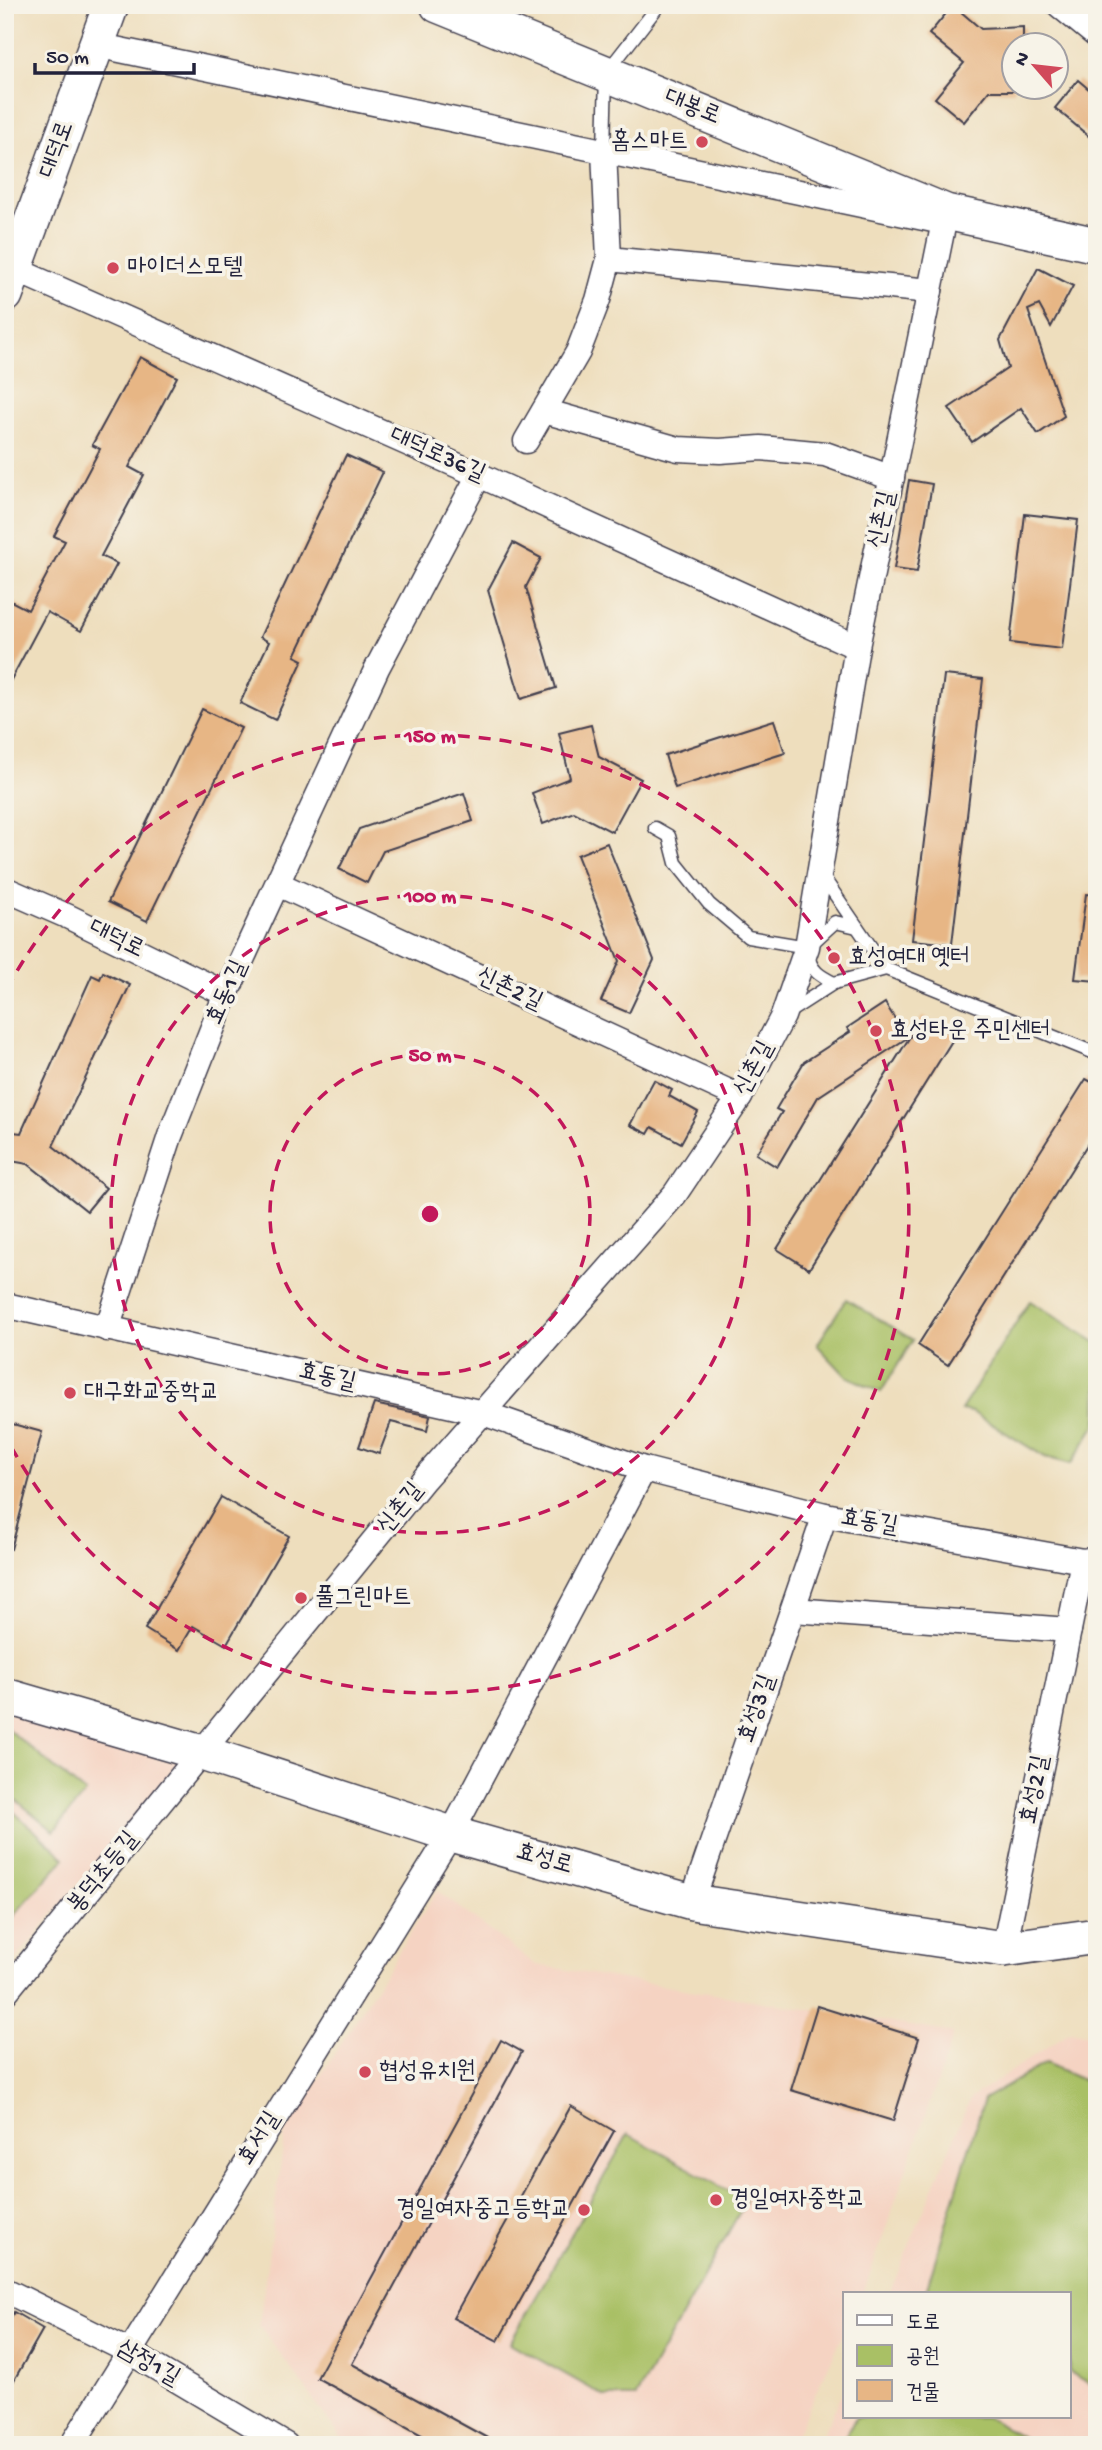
<svg xmlns="http://www.w3.org/2000/svg" width="1102" height="2450" viewBox="0 0 1102 2450" font-family="'Gochi Hand','Poor Story',sans-serif">
<rect width="100%" height="100%" fill="#f7f3e8"/>
<filter id="ink" filterUnits="userSpaceOnUse"><feTurbulence type="fractalNoise" baseFrequency=".0143" numOctaves="2"/><feDisplacementMap in="SourceGraphic" scale="14" xChannelSelector="R" yChannelSelector="G"/><feConvolveMatrix kernelMatrix="1 2 1 2 8 2 1 2 1" color-interpolation-filters="sRGB"/></filter>
<filter id="wash" filterUnits="userSpaceOnUse"><feTurbulence type="fractalNoise" baseFrequency=".00686" numOctaves="4" result="noise"/><feDisplacementMap in="SourceGraphic" scale="28" xChannelSelector="R" yChannelSelector="G"/><feGaussianBlur stdDeviation="1.57" result="paint"/><feColorMatrix in="noise" values="0 0 0 0 0 0 0 0 0 0 0 0 0 0 0 0 0 1.4 0 .05"/><feComposite in="paint" operator="in"/></filter>
<g filter="url(#wash)">
<rect width="100%" height="100%" fill="#eedebd"/>
<g fill="#f5d3c2">
<polygon points="5,1712 180,1762 5,1972"/>
<polygon points="437,1891 536,1965 954,2033 865,2288 862,2294 845,2294 845,2331 791,2445 351,2445 343,2440 259,2325 285,2132"/>
<polygon points="1071,2031 1097,2037 1097,2445 817,2445 845,2388 845,2417 1069,2417 1069,2294 889,2294 970,2099"/>
</g>
<g fill="#a9c065" stroke="#667150" stroke-width="2">
<polygon points="846,1299 913,1340 881,1392 846,1376 817,1345"/>
<polygon points="1030,1301 1097,1343 1097,1423 1071,1464 1045,1457 972,1412 961,1410"/>
<polygon points="5,1727 85,1793 54,1831 5,1791"/>
<polygon points="5,1804 65,1858 5,1925"/>
<polygon points="1046,2063 1097,2087 1097,2379 1093,2385 1069,2372 1069,2294 925,2294 984,2099"/>
<polygon points="628,2134 746,2201 636,2397 606,2397 510,2343"/>
<polygon points="856,2417 986,2417 1036,2445 841,2445"/>
</g>
<g id="blocks">
<g fill="#e7b685">
<polygon points="953,5 981,29 1023,27 1023,46 1014,46 1014,91 989,91 964,122 935,98 964,63 929,34"/>
<polygon points="1078,80 1097,96 1097,143 1055,108"/>
<polygon points="1038,268 1073,286 1051,327 1039,305 1028,310 1064,416 1038,434 1021,408 972,442 949,408 1008,368 1000,340"/>
<polygon points="140,357 177,377 129,467 144,475 101,556 117,564 81,631 47,612 5,691 5,598 28,610 65,541 54,536 100,449 92,445"/>
<polygon points="346,455 383,472 295,656 303,660 275,720 240,703 269,642 260,637"/>
<polygon points="909,480 932,484 917,572 894,569"/>
<polygon points="1025,514 1078,520 1062,649 1010,643"/>
<polygon points="513,543 541,558 526,587 556,688 521,699 488,590"/>
<polygon points="944,675 983,679 952,944 912,940"/>
<polygon points="202,709 241,728 147,921 108,902"/>
<polygon points="774,720 785,753 675,788 665,755"/>
<polygon points="591,725 599,757 641,779 612,832 574,812 543,824 532,793 570,778 559,733"/>
<polygon points="464,793 473,821 383,851 367,883 339,869 359,829"/>
<polygon points="607,843 654,960 629,1013 601,1001 619,961 577,855"/>
<polygon points="1086,894 1097,895 1097,981 1075,979"/>
<polygon points="103,972 130,985 53,1146 106,1188 87,1211 28,1164 5,1160 5,1131 21,1133 92,975 100,979"/>
<polygon points="885,1003 907,1038 818,1097 777,1167 756,1154 782,1112 776,1109 804,1062 850,1032 847,1028"/>
<polygon points="923,1016 955,1036 809,1269 777,1249"/>
<polygon points="1086,1079 1097,1085 1097,1129 948,1365 918,1345"/>
<polygon points="654,1080 672,1090 669,1096 698,1112 681,1143 652,1127 648,1134 630,1125"/>
<polygon points="374,1404 430,1416 427,1431 391,1422 379,1454 359,1447"/>
<polygon points="9,1423 42,1432 11,1549 5,1548 5,1435"/>
<polygon points="221,1497 289,1536 226,1645 193,1626 179,1650 145,1629"/>
<polygon points="817,2006 919,2038 893,2121 791,2090"/>
<polygon points="501,2040 522,2052 352,2364 500,2445 440,2445 317,2378"/>
<polygon points="571,2106 614,2131 498,2341 453,2318"/>
<polygon points="14,2312 43,2329 5,2396 5,2328"/>
</g>
</g>
</g>
<g filter="url(#ink)">
<use href="#blocks" fill-opacity="0" stroke="#413e4e" stroke-width="2"/>
<g fill="none" stroke-linecap="round" stroke-linejoin="round">
<defs>
<g id="lane">
<polyline points="604,151 606,73 659,5"/>
<polyline points="655,828 669,836 676,863 709,904 748,937 807,947"/>
<polyline points="821,874 886,969 1097,1054"/>
<polyline points="810,945 835,922 857,927"/>
<path d="M808,955C811,971 820,976 834,983"/>
<polyline points="786,1014 834,983 886,969"/>
</g>
<g id="street">
<polyline points="1059,5 1097,36"/>
<polyline points="96,45 938,221"/>
<polyline points="609,259 930,291"/>
<polyline points="14,269 479,475 857,647"/>
<polyline points="544,411 678,449 720,451 761,448 825,454 892,478"/>
<polyline points="526,441 578,352 598,300 609,259 604,151"/>
<polyline points="278,884 740,1097"/>
<polyline points="5,889 69,917 226,994"/>
<polyline points="5,1305 483,1413 644,1469 825,1515 1083,1561 1097,1559"/>
<polyline points="107,1329 170,1136 226,994 377,668 479,475"/>
<polyline points="793,1610 1069,1630"/>
<polyline points="692,1902 825,1515"/>
<polyline points="1004,1949 1083,1561"/>
<polyline points="5,1993 424,1479 675,1194 740,1097 783,1016 807,947 857,647 946,212"/>
<polyline points="5,2290 128,2351 286,2445"/>
<polyline points="72,2445 451,1834 644,1469"/>
</g>
<g id="secondary">
<polyline points="438,5 946,212 1097,245"/>
<polyline points="5,295 111,5"/>
<polyline points="5,1696 202,1753 451,1834 692,1902 1004,1949 1097,1936"/>
</g>
</defs>
<use href="#lane" stroke="#413e4e" stroke-width="15"/>
<use href="#street" stroke="#413e4e" stroke-width="27"/>
<use href="#secondary" stroke="#413e4e" stroke-width="38"/>
<use href="#lane" stroke="#fff" stroke-width="12"/>
<use href="#street" stroke="#fff" stroke-width="24"/>
<use href="#secondary" stroke="#fff" stroke-width="35"/>
</g>
</g>
<g fill="none" stroke="#c2185b" stroke-width="3.5" stroke-dasharray="12 9">
<circle cx="430" cy="1214" r="160"/>
<circle cx="430" cy="1214" r="319"/>
<path d="M7 989A479 479 0 1 1 7 1439"/>
</g>
<g fill="#d1495b" stroke="#f7f3e8" stroke-width="2.5">
<circle cx="702" cy="142" r="7"/>
<circle cx="113" cy="268" r="7"/>
<circle cx="834" cy="958" r="7"/>
<circle cx="876" cy="1031" r="7"/>
<circle cx="70" cy="1393" r="7"/>
<circle cx="301" cy="1598" r="7"/>
<circle cx="365" cy="2072" r="7"/>
<circle cx="716" cy="2200" r="7"/>
<circle cx="584" cy="2210" r="7"/>
</g>
<g text-anchor="middle" dominant-baseline="central" stroke-width="7" stroke-linejoin="round" paint-order="stroke">
<g font-size="24" fill="#22223b" stroke="#f7f3e8">
<text transform="translate(692 108) rotate(22)">대봉로</text>
<text transform="translate(58 150) rotate(-70)">대덕로</text>
<text transform="translate(437 456) rotate(24)">대덕로36길</text>
<text transform="translate(883 520) rotate(-78)">신촌길</text>
<text transform="translate(116 940) rotate(26)">대덕로</text>
<text transform="translate(509 990) rotate(25)">신촌2길</text>
<text transform="translate(228 993) rotate(-66)">효동1길</text>
<text transform="translate(755 1069) rotate(-62)">신촌길</text>
<text transform="translate(327 1378) rotate(13)">효동길</text>
<text transform="translate(401 1509) rotate(-51)">신촌길</text>
<text transform="translate(869 1523) rotate(10)">효동길</text>
<text transform="translate(758 1709) rotate(-71)">효성3길</text>
<text transform="translate(1036 1790) rotate(-79)">효성2길</text>
<text transform="translate(544 1860) rotate(16)">효성로</text>
<text transform="translate(104 1873) rotate(-51)">봉덕초등길</text>
<text transform="translate(260 2139) rotate(-58)">효서길</text>
<text transform="translate(148 2364) rotate(30)">삼정1길</text>
</g>
<g font-size="24" fill="#22223b" stroke="#f7f3e8" text-anchor="start">
<text x="688" y="142" text-anchor="end">홈스마트</text>
<text x="127" y="268">마이더스모텔</text>
<text x="848" y="958">효성여대 옛터</text>
<text x="890" y="1031">효성타운 주민센터</text>
<text x="84" y="1393">대구화교중학교</text>
<text x="315" y="1598">풀그린마트</text>
<text x="379" y="2072">협성유치원</text>
<text x="730" y="2200">경일여자중학교</text>
<text x="570" y="2210" text-anchor="end">경일여자중고등학교</text>
</g>
</g>
<circle cx="430" cy="1214" r="10" fill="#c2185b" stroke="#f7f3e8" stroke-width="3.5"/>
<g font-size="21" text-anchor="middle" font-weight="bold" fill="#c2185b" stroke="#f7f3e8" stroke-width="7" stroke-linejoin="round" paint-order="stroke">
<text x="430" y="742">150 m</text>
<text x="430" y="902">100 m</text>
<text x="430" y="1061">50 m</text>
</g>
<rect width="1102" height="2450" fill="none" stroke="#f7f3e8" stroke-width="28"/>
<rect x="843" y="2292" width="228" height="126" fill="#f7f3e8" stroke="#a29fa3" stroke-width="2"/>
<rect x="857" y="2315" width="35" height="10" fill="#ffffff" stroke="#a29fa3" stroke-width="2"/>
<text x="906" y="2328" font-size="21" fill="#22223b">도로</text>
<rect x="857" y="2345" width="35" height="21" fill="#a9c065" stroke="#a29fa3" stroke-width="2"/>
<text x="906" y="2362" font-size="21" fill="#22223b">공원</text>
<rect x="857" y="2380" width="35" height="21" fill="#e7b685" stroke="#a29fa3" stroke-width="2"/>
<text x="906" y="2398" font-size="21" fill="#22223b">건물</text>
<g transform="translate(1035 66) rotate(298)"><circle r="33" fill="#f7f3e8" stroke="#a29fa3" stroke-width="2"/>
<path d="M0-5L12 26L0 18L-12 26Z" fill="#d1495b"/>
<text y="-10" font-size="19" font-weight="bold" text-anchor="middle" fill="#22223b">N</text>
</g>
<path d="M35 63v10h159v-10" fill="none" stroke="#22223b" stroke-width="3.5"/>
<text x="46" y="63" font-size="21" fill="#22223b" stroke="#f7f3e8" stroke-width="5" paint-order="stroke">50 m</text>
</svg>
